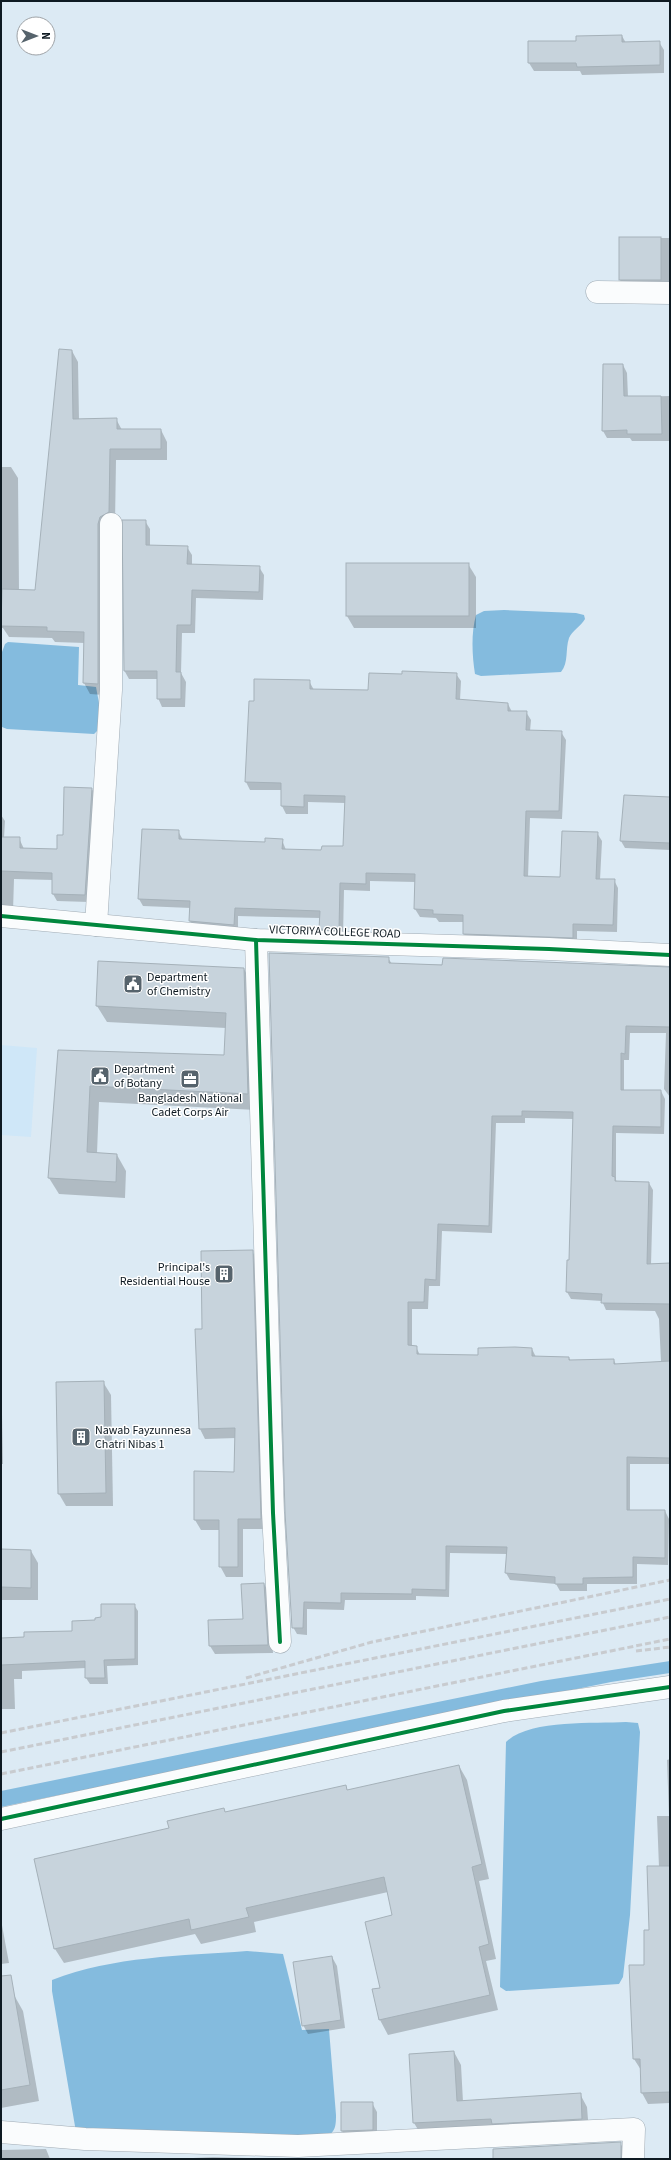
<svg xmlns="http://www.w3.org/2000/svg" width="671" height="2160" viewBox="0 0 671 2160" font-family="'Source Sans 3',sans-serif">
<rect width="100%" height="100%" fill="#dceaf4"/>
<polygon fill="#cfe7f8" points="1,1045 37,1048 31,1137 1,1135"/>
<g fill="#84bbde">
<path d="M504,610L576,613L584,615L585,619C581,626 572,631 569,638C565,650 569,662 561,672L481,676L475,674C472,655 471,633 476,615L484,611Z"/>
<polygon points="8,642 79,647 78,685 96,687 99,703 99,729 94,734 7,729 2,727 2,652 5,644"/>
<polygon points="670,1661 670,1673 611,1682 1,1807 1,1791 541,1681"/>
<path d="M626,1722L638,1723L640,1732L630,1915L623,1977L619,1984L506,1991L500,1987L506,1742C529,1719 594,1724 626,1722Z"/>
<path d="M247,1951L283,1954L302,2030L329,2029L336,2115C336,2128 335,2132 324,2139L76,2132L52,1991V1980C114,1956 181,1956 247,1951Z"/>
</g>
<g fill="#0003" fill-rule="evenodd">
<polygon points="622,36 626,43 659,42 664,50 664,73 582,75 580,71 534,71 529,63 529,42 577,42"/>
<polygon points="620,238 670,238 670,288 624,287 620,280"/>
<polygon points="72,351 78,362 79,420 116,419 122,430 161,430 167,442 167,460 116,460 115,523 104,695 90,694 84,683 85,643 55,642 52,638 9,637 3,628 1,628 1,467 11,467 18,478 19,591 36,591"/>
<polygon points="623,365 627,373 628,397 670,396 670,441 632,441 630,438 607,438 603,431"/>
<polygon points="145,521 150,529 150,546 187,547 192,555 192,565 259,567 264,575 263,600 196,598 195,633 182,633 181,673 186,682 185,707 162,707 158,698 158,679 129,679 124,670"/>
<polygon points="468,564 476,577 476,628 354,628 347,616"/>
<polygon points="370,674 456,674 461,681 460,700 508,704 512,712 526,712 531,720 530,731 561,732 566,740 562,819 530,818 528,877 561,878 597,833 602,841 600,880 614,880 618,888 617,932 577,931 577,945 468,941 464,934 464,922 439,922 436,918 420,917 415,909 416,882 370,881 370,891 344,890 343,937 324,937 320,929 320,918 238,916 238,933 195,929 190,921 191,908 143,906 139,899 178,831 183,840 266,843 282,840 286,850 322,851 344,847 345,803 308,802 308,814 286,814 282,806 282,790 250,790 246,782 250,702 255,702 309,681 314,690 369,691"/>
<polygon points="92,789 96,796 89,902 57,901 53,894 53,880 14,879 13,911 1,911 1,815 5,821 4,838 19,838 24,849 58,850"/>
<polygon points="670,798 670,850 625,848 621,841"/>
<path d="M388,958L392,964L670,968V1097L664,1089L666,1033H630L629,1060H624V1091H661L665,1099L664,1134L616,1133V1180L617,1182L649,1183L653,1190L651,1265L670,1264V1464H630V1511H665L669,1519L668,1565L637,1564V1584H587V1591H560L556,1584L510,1580L506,1573L507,1554L450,1553L449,1597L416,1596V1600H345L344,1610L307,1609V1635L297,1634L293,1627ZM525,1118L573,1119L570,1261H568L567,1292L571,1299L602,1301L606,1310L655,1311L659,1319L661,1362L616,1365L614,1360L571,1361L569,1358L536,1357L532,1349L479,1356L420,1355L416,1347H412V1309H428L429,1286H440L442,1231L492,1233L496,1123H525Z"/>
<polygon points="244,969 253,985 257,1110 99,1102 97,1153 117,1155 126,1171 125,1198 59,1194 49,1178 59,1051 225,1056 226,1028 107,1022 97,1006"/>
<polygon points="252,1251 258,1262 266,1529 243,1529 243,1577 226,1577 220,1566 220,1530 201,1530 195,1520 235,1473 236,1438 205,1439 200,1429 203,1330"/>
<polygon points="1,1364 3,1464 1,1464"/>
<polygon points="103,1382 111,1395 113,1506 66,1506 59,1494"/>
<polygon points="1,1550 31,1551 38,1563 38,1600 1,1600"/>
<polygon points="264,1584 269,1593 273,1653 215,1654 210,1646 244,1620"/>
<polygon points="134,1605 138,1611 138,1665 107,1666 108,1684 90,1684 86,1678 86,1668 22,1671 22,1679 14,1679 15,1709 1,1709 1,1639 25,1638 73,1632"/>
<polygon points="670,1759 670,2103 648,2104 642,2093 641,2070 634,2059 659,1867 657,1816 669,1816 667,1760"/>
<polygon points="459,1766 467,1780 489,1879 479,1881 496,1959 486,1961 498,2010 388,2035 380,2020 373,1990 381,1988 393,1916 388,1892 254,1922 256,1932 201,1944 195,1934 64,1963 55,1949 36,1860 170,1829 223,1809 226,1813 345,1786 348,1791"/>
<polygon points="1,1920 9,1963 1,1964"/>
<polygon points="332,1957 337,1966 345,2028 308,2034 303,2025"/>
<polygon points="14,1995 23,2011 39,2101 1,2108 1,1997"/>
<polygon points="454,2052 461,2065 463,2102 580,2094 587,2107 589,2132 422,2136 414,2123"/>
<polygon points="342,2103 372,2103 377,2112 377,2138 347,2140 342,2131"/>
<polygon points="620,2143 627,2154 627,2159 494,2159"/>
<polygon points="46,2149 50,2159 1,2159 1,2150"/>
<polygon points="213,2157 283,2159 173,2159"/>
</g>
<g fill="#c7d3dc" stroke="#a5b1b9">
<polygon points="622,35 622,42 660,41 660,65 577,67 576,63 528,63 528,41 576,41 576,36"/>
<rect x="619" y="237" width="42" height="43"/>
<polygon points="59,349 72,350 73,419 117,418 117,429 161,429 161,449 110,449 109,512 100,517 98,524 98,684 83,683 84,632 47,631 47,627 1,626 2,589 35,590"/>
<polygon points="603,364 623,364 624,396 661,396 662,434 627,434 627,430 602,431"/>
<polygon points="122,520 146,520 146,545 188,546 187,564 260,566 259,592 192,590 191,625 177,625 176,672 181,672 181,699 157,699 157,671 124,671"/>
<rect x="346" y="563" width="123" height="53"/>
<polygon points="402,671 457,673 456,699 508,703 508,711 527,711 526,730 562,731 559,811 526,811 524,876 560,877 562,831 598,832 596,879 615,879 613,925 573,924 573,938 463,934 463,915 433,914 433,910 414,909 415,874 366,873 366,884 340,883 339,930 319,929 320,911 235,908 234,925 189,921 190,901 138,899 142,829 179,830 179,839 265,842 265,838 283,839 282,849 321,850 322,846 343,846 345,796 304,795 304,807 281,806 281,783 245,782 249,701 254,701 254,679 310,680 310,689 368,690 369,673 402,674"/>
<polygon points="64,787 92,788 85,895 52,894 52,873 1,871 1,837 20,837 20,848 57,849 57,835 63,835"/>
<polygon points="624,795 670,797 670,843 620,841"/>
<polygon points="269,953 389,957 389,963 442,965 443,958 670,967 670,1027 626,1026 625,1054 621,1053 621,1090 661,1090 661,1127 613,1126 612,1176 615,1177 615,1181 649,1182 647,1264 670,1263 670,1304 601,1303 602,1294 566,1292 567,1260 569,1260 573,1112 522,1111 522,1116 492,1116 489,1226 438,1224 436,1280 425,1279 424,1302 408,1302 408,1345 417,1346 417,1354 478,1355 478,1348 515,1347 532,1348 532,1356 569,1357 569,1360 614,1359 614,1364 670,1361 670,1458 627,1457 627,1510 665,1510 665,1558 633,1557 633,1577 583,1578 583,1584 555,1584 555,1577 505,1573 507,1547 446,1546 446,1590 412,1589 412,1594 341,1593 341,1603 304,1602 303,1628 292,1628 285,1512"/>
<polygon points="98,961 244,968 248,1094 90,1086 87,1152 117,1154 116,1182 48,1178 58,1050 224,1055 226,1013 96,1006"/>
<polygon points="253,1250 261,1519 238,1519 238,1567 219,1567 219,1520 194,1520 194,1471 234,1472 235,1428 199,1429 195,1329 202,1329 201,1251"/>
<polygon points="104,1381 106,1493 58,1494 56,1382"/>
<polygon points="1,1549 31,1550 31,1588 1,1587"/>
<polygon points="264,1583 268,1645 209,1646 208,1620 243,1619 241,1584"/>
<polygon points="101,1604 135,1604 135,1659 104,1660 105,1678 85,1678 85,1661 1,1665 1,1638 24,1637 24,1632 72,1631 72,1621 95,1620 95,1618 101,1617"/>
<polygon points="459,1765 482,1864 472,1867 489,1944 479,1947 490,1995 379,2020 372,1989 380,1988 365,1922 392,1915 384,1877 246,1908 249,1917 191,1930 189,1919 54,1949 34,1859 169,1828 167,1821 224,1808 225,1812 346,1785 347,1790"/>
<polygon points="647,1866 670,1866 670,2092 641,2093 640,2059 633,2059 629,1965 644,1965 644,1930 649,1930"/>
<polygon points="332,1956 341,2020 302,2026 293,1962"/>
<polygon points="11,1975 30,2085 1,2090 1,1976"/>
<polygon points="454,2051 457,2101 581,2093 582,2119 492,2124 491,2119 413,2123 409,2054"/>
<polygon points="341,2102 373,2102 373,2130 341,2131"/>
<polygon points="621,2142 621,2159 493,2159 493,2149"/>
</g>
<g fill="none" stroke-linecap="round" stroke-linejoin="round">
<defs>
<g id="minor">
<polyline points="597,292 670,293"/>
<polyline points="1,916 256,940 549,949 670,955"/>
<polyline points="96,925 111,690 111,524"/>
<polyline points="256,940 273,1513 280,1642"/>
<polyline points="1,1819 504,1711 670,1687"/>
<polyline points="1,2132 85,2139 298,2146 634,2129 633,2159"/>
</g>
</defs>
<use href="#minor" stroke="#a0abb4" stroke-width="23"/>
<use href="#minor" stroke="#fafcfd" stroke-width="22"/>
<g stroke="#c8cbcf" stroke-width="3" stroke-dasharray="6 3" stroke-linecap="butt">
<polyline points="636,1651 670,1647"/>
<polyline points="246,1678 372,1642 670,1580"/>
<polyline points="1,1733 670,1599"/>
<polyline points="1,1752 670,1617"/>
<polyline points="1,1774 670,1639"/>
</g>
<defs>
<g id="cycleway">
<polyline points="1,916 256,940 549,949 670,955"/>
<polyline points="256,940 273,1513 280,1642"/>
<polyline points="1,1819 504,1711 670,1687"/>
</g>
</defs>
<use href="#cycleway" stroke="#fff" stroke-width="6"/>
<use href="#cycleway" stroke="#00873e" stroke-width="4"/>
</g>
<defs>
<symbol id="civic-square" viewBox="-11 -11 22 22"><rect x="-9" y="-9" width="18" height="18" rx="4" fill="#56636c" stroke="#fff"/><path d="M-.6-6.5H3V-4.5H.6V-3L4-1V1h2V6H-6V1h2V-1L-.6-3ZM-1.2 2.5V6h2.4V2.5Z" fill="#fff"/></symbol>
<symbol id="office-square" viewBox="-11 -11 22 22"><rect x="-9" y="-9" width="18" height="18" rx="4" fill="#56636c" stroke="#fff"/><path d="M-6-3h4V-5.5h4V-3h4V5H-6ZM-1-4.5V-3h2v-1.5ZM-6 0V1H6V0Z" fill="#fff"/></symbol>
<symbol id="building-square" viewBox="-11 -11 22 22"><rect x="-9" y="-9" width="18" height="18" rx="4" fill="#56636c" stroke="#fff"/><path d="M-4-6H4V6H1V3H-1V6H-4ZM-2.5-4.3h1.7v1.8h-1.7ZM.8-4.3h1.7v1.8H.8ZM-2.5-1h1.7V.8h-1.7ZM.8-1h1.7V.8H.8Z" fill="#fff"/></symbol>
</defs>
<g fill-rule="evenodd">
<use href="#civic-square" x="122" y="973" width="22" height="22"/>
<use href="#civic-square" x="89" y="1065" width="22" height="22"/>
<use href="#office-square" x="179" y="1068" width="22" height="22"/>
<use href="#building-square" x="213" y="1263" width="22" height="22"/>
<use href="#building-square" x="70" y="1426" width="22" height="22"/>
</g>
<g text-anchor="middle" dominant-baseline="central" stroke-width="3" stroke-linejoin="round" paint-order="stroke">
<g font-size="12" fill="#0e1a22" stroke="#fff">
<text transform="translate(335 932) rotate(2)">VICTORIYA COLLEGE ROAD</text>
</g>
<g font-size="12" fill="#0e1a22" stroke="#fff" text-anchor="start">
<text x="147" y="977">Department<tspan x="147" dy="14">of Chemistry</tspan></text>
<text x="114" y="1069">Department<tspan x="114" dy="14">of Botany</tspan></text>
<text x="190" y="1098" text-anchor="middle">Bangladesh National<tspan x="190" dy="14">Cadet Corps Air</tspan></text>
<text x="210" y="1267" text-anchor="end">Principal's<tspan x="210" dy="14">Residential House</tspan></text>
<text x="95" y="1430">Nawab Fayzunnesa<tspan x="95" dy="14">Chatri Nibas 1</tspan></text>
</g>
</g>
<rect width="671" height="2160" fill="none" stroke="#0e1a22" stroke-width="4"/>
<g transform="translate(36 36) rotate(90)"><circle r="19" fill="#ffffff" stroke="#9fa3a7"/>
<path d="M0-3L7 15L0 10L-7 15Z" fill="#56636c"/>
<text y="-6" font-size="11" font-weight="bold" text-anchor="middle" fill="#0e1a22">N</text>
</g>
</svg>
